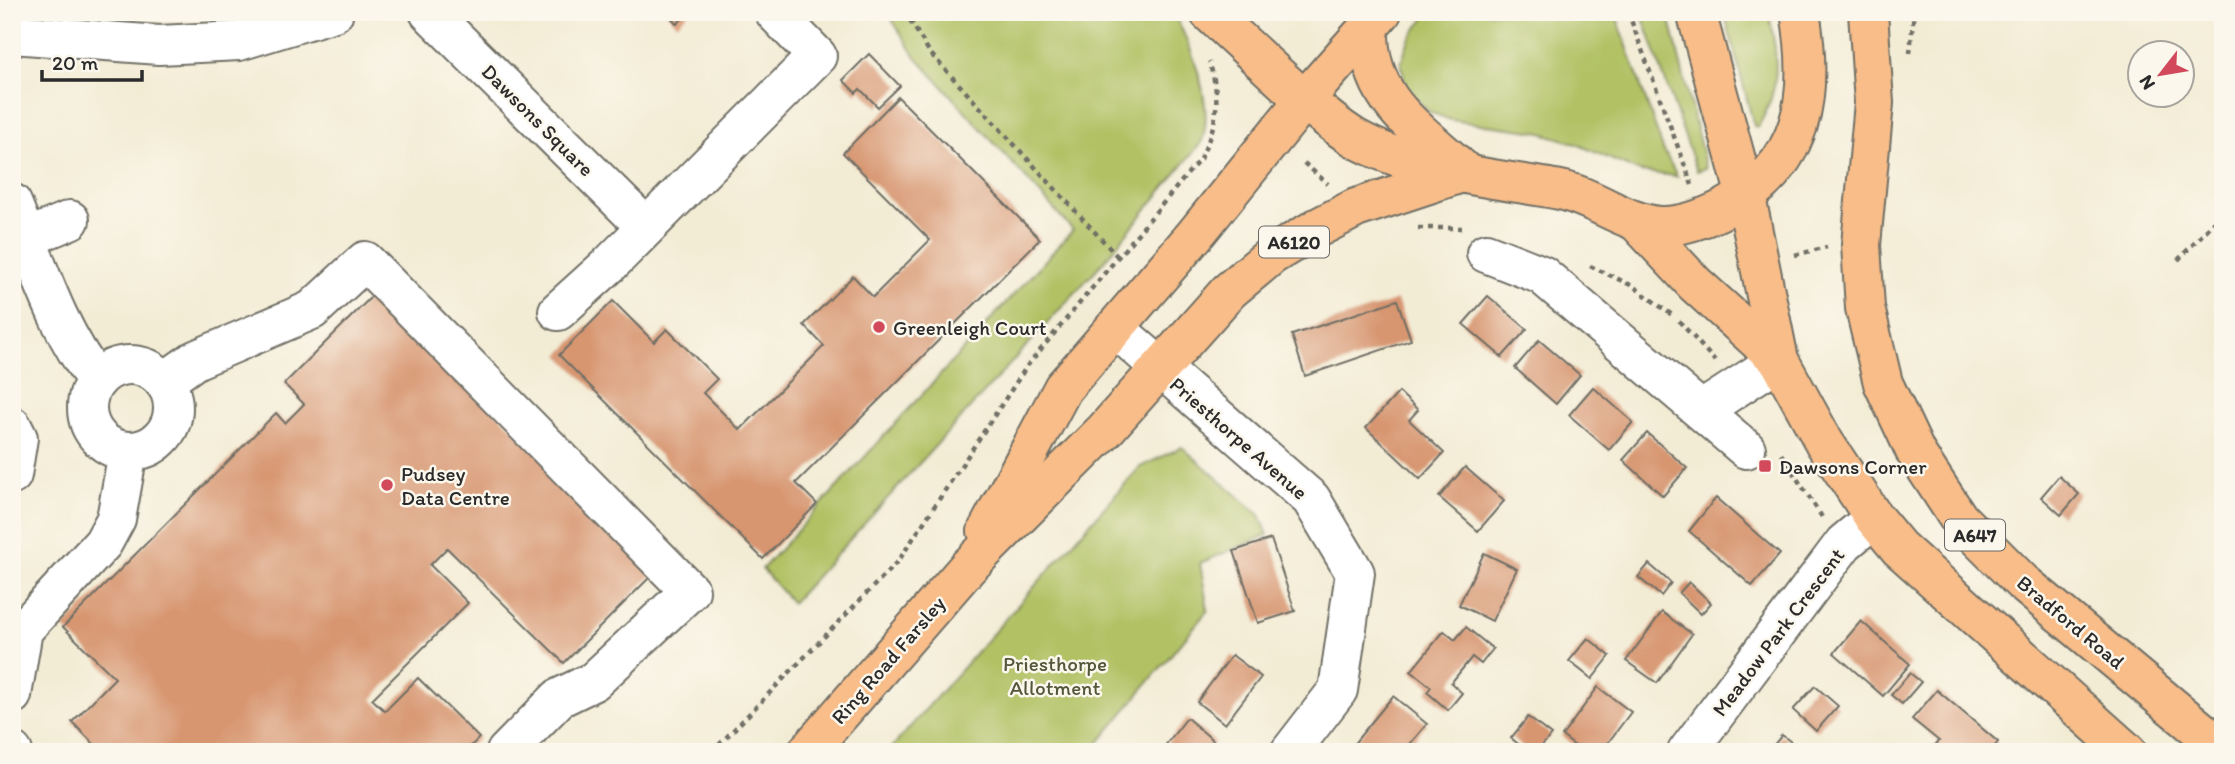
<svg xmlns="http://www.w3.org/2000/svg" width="2235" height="764" viewBox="0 0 2235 764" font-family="Itim,sans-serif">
<rect width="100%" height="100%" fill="#fbf7ec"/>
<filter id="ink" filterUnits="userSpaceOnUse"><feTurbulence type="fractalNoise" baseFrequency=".0143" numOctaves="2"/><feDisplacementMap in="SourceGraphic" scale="14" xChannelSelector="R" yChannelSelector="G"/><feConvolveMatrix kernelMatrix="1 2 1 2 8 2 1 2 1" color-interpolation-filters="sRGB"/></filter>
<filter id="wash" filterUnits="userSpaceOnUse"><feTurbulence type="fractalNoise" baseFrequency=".00686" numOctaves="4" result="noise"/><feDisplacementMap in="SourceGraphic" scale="28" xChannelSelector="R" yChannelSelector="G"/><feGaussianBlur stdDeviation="1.57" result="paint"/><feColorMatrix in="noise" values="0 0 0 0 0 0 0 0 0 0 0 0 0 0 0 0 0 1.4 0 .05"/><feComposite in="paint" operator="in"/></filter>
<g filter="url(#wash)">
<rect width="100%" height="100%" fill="#f3ecd5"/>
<g fill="#b1c164" stroke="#6e7648" stroke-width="2">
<path d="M887,12H1173C1191,45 1216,107 1201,143L1104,261L792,603L762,569L1073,230L916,57Z"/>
<polygon points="1429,12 1615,12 1663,149 1677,176 1640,172 1572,142 1538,132 1451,120 1429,112 1406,87 1401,62 1409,39"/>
<polygon points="1641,12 1668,12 1706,168 1697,171"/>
<path d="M1724,12H1769C1777,58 1783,85 1758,127L1754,126Z"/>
<polygon points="1182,447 1260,515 1268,535 1200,563 1208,610 1091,752 888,752 1140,467"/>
</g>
<g id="blocks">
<g fill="#d79570">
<polygon points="666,12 689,12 677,24"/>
<polygon points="869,54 900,86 878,107 860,89 856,93 843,80"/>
<polygon points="898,97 1040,239 796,483 817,504 763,559 559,355 613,301 654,342 667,329 717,379 703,393 740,430 824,346 804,325 853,276 873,297 930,240 843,153"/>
<polygon points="376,292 656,571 564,663 447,548 430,565 468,603 372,699 385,711 418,678 479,738 465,752 102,752 72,722 115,678 63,627 276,413 285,423 304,404 284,384"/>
<polygon points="1488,296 1527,329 1502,357 1463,324"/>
<polygon points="1397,300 1411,340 1305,376 1292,335"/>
<polygon points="1539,340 1580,375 1556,404 1515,368"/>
<polygon points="1593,387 1633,422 1609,450 1569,415"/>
<polygon points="1399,392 1418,410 1409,420 1444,453 1420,479 1366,428"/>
<polygon points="1647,433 1687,468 1663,496 1623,460"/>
<polygon points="1465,467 1504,501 1478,531 1439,497"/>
<polygon points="2059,476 2079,494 2061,515 2041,497"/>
<polygon points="1716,498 1780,554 1752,586 1689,531"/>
<polygon points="1271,539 1295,611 1258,623 1234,551"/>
<polygon points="1484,553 1517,569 1492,621 1459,605"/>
<polygon points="1649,564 1671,583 1661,596 1638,577"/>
<polygon points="1689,582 1711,603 1701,614 1679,593"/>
<polygon points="1662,612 1692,634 1657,683 1626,661"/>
<polygon points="1861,621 1910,664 1883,696 1834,653"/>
<polygon points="1466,627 1493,649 1481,664 1472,657 1451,683 1462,693 1448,710 1427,692 1431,687 1411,671 1444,631 1455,640"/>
<polygon points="1588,638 1610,656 1592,679 1569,661"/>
<polygon points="1232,655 1261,677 1225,724 1197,702"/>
<polygon points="1910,673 1921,682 1902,704 1891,695"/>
<polygon points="1815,686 1838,706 1816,731 1793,710"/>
<polygon points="1598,687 1631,712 1601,752 1583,752 1562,736"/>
<polygon points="1937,690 1998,742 1990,752 1929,752 1939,741 1912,719"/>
<polygon points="1393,696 1427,724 1403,752 1359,752 1352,746"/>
<polygon points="1528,717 1551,735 1537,752 1528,752 1511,738"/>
<polygon points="1187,718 1215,742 1207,752 1160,752"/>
<polygon points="1782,735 1804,752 1768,752"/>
</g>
</g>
</g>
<g filter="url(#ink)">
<use href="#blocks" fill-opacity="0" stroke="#716f66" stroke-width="2"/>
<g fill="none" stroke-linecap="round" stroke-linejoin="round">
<defs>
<g id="minor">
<polyline points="429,12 646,227"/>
<polyline points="12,34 159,45 239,41 334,12"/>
<path d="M12,203C37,262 57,331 97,380"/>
<polyline points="27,238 70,220"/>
<polyline points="1486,253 1542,275 1746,449"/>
<polyline points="558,311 610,264 817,56 775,13"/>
<polyline points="1115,328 1311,499 1355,573 1338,690 1290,752"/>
<circle cx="130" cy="408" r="43"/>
<polyline points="164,382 195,360 312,310 365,261 690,591 594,681 559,698 506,752"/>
<polyline points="1702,410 1779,360"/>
<polyline points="12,426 18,438 12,475"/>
<polyline points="12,695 23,630 103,543 116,519 128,452"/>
<polyline points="12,751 13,752"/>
<polyline points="1687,752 1844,543 1874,518"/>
</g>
<polyline id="major" points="1209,12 1304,100"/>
<g id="highway">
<polyline points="1696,12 1746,197 1779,360 1824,442 1874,518 1899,548 2127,752"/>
<polyline points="1868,12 1874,103 1861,245 1865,308 1883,383 1916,453 1959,519 2022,582 2223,749"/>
<path d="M1369,28C1367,99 1416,127 1464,171"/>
<path d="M1304,100C1321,112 1337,128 1355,138C1415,172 1494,178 1560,190C1595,197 1624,223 1660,226C1681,227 1707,217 1725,208C1806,165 1814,94 1800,12"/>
<polyline points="1636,221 1695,284 1779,360"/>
<polyline points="987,531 1063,388 1194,236 1304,100 1382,12"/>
<polyline points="807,752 968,567 1105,430 1229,291 1272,255 1317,228 1356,208 1465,172"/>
</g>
</defs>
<use href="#minor" stroke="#716f66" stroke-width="42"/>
<use href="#major" stroke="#716f66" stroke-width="42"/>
<use href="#highway" stroke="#716f66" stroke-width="42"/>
<g stroke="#716f66" stroke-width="4.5" stroke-dasharray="5 5" stroke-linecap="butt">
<polyline points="905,12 930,53 1117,256"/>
<polyline points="1628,12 1692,185"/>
<polyline points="1910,53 1914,12"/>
<polyline points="1304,163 1328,184"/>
<polyline points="1418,228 1462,228"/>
<polyline points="1795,255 1827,247"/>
<polyline points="2178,260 2223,213"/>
<polyline points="1590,266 1633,286 1672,315"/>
<polyline points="1679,321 1715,361"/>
<polyline points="1781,454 1822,517"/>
<path d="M712,752L899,560L1027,366L1200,159C1217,125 1222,100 1209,62"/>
</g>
<use href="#minor" stroke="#fff" stroke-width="38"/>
<use href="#major" stroke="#f8bd89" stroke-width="38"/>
<use href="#highway" stroke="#f8bd89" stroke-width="38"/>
</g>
</g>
<g fill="#d1495b" stroke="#fbf7ec" stroke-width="2.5">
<circle cx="879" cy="327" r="7"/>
<rect x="1758" y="459" width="14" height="14" rx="3.5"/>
<circle cx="387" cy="485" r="7"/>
</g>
<g text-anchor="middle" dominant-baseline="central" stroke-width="5" stroke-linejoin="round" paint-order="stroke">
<g fill="#fbf7ec" stroke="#696865" stroke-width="2">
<rect x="1259" y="226.5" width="70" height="31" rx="5"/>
<rect x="1945" y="519.5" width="60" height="31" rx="5"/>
</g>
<g font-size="19" font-weight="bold" fill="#2b2b2b">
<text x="1294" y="242">A6120</text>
<text x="1975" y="535">A647</text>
</g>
<g font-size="21" fill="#2b2b2b" stroke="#fbf7ec">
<text transform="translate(538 120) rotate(45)">Dawsons Square</text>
<text transform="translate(1239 438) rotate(41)">Priesthorpe Avenue</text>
<text transform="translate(2071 622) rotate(40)">Bradford Road</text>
<text transform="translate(1778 632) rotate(-53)">Meadow Park Crescent</text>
<text transform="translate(888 660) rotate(-49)">Ring Road Farsley</text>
</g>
<g font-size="21" fill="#2b2b2b" stroke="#fbf7ec" text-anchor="start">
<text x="893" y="327">Greenleigh Court</text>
<text x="1779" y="466">Dawsons Corner</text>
<text x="401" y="473">Pudsey<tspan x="401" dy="24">Data Centre</tspan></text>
</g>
<g font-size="21" fill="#53583c" stroke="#fbf7ec">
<text x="1055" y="663">Priesthorpe<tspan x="1055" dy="24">Allotment</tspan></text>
</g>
</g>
<rect width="2235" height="764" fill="none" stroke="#fbf7ec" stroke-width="42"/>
<g transform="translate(2161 74) rotate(239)"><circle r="33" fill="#fbf7ec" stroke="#a8a59f" stroke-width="2"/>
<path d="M0-5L12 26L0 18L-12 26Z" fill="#d1495b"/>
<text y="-10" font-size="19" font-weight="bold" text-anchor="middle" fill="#2b2b2b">N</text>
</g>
<path d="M42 70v10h100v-10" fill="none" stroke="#2b2b2b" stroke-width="3.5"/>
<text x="52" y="70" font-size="21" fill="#2b2b2b" stroke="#fbf7ec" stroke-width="5" paint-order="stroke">20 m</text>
</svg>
